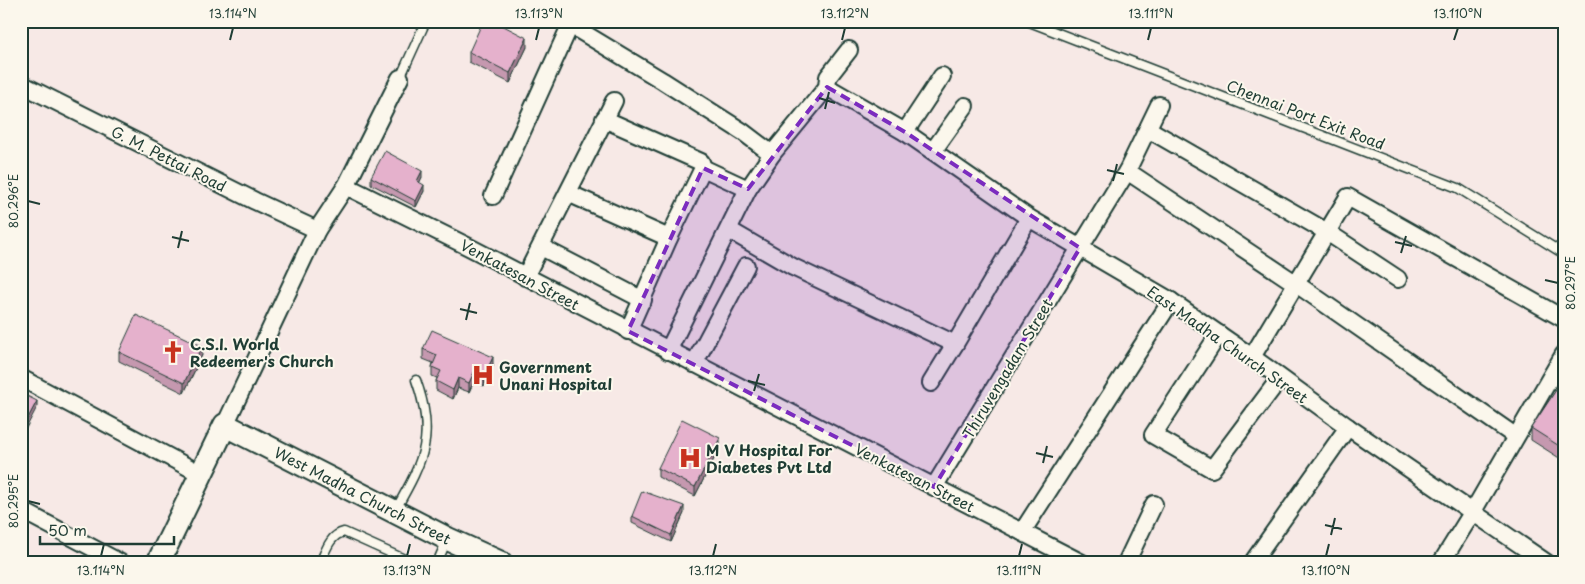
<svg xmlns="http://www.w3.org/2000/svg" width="1585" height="584" viewBox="0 0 1585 584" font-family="'Playpen Sans',sans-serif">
<rect width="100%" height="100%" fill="#f7e9e6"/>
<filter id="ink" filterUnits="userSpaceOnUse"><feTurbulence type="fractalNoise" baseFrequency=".02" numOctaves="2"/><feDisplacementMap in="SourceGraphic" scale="10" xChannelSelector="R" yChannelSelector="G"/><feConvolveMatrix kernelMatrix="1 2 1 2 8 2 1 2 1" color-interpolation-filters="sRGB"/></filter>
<g filter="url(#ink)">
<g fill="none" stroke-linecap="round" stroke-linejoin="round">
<defs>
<g id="service">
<polyline points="1027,21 1458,188 1564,254"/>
<polyline points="400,78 426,21"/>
<path d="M396,509C424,460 436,435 416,380"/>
<path d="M320,563C326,550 330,535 344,532L413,563"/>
<polyline points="437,563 447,540"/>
</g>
<g id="minor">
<polyline points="21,84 255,201 317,230"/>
<polyline points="827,87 905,132 1029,218 1171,301 1252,357 1348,427 1547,563"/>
<polyline points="604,119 701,162 703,168 669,238 628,331"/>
<polyline points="1148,129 1327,232 1398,279"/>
<polyline points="905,132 942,76"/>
<polyline points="933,151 965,106"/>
<polyline points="703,168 748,189"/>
<polyline points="1127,171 1295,283 1515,436"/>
<polyline points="346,186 469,247 1082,563"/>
<polyline points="568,193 669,238"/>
<polyline points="493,196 568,30 572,26 663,81 743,132 772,154"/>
<polyline points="729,230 793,267 955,344"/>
<polyline points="541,247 643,300"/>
<polyline points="525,277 614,101"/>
<polyline points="1219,334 1153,435 1212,469 1280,378"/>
<polyline points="668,351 748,189 772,154 827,87 828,77 849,50"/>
<polyline points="1252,357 1348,197 1564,319"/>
<polyline points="694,364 746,266"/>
<polyline points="21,378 201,474"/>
<polyline points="931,383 955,344 1029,218"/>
<polyline points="225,425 317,230 346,186 400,78"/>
<polyline points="934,487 1127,171 1159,105"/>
<polyline points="21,510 121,563"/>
<polyline points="1022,532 1171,301"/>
<polyline points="1126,563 1154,504"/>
<polyline points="1252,563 1348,427"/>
<polyline points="1441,563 1472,513 1564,354"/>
</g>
<polyline id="secondary" points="158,563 225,425 448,539 501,563"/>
</defs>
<use href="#service" stroke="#1f3d34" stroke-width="11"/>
<use href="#minor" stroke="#1f3d34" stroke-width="20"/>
<use href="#secondary" stroke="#1f3d34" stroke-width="26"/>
<use href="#service" stroke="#fbf7ec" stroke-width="8"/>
<use href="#minor" stroke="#fbf7ec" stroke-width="16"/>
<use href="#secondary" stroke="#fbf7ec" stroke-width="22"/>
</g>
<g fill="#c598af" stroke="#1f3d34">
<polygon points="527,47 510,83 469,62 469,52"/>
<polygon points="371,177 422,177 419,183 424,191 416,207 371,184"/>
<polygon points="423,349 493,366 484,386 474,381 469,392 458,388 453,399 436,390 436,381 437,378 432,376 432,367 433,363 423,359"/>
<polygon points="119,352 202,355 184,393 119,361"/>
<polygon points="1564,378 1564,461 1531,440 1531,428"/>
<polygon points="720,447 695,496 658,477 658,468"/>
<polygon points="684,513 671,542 632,523 632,516"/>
</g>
<g fill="#a07c8f" stroke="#1f3d34">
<polygon points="527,38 527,47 510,83 510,73"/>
<polygon points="422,171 422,177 417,188 417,181"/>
<polygon points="424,185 424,191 416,207 416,201"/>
<polygon points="202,346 202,355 184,393 184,383"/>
<polygon points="493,357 493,366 484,386 484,376"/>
<polygon points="474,372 474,381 469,392 469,383"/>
<polygon points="458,378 458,388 453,399 453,390"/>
<polygon points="37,401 37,407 21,438 21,431"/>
<polygon points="720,438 720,447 695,496 695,487"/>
<polygon points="684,506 684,513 671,542 671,535"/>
</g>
<g fill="#e5b1cc" stroke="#1f3d34">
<polygon points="483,21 494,21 527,38 510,73 469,52"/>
<polygon points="385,151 422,171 417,181 424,185 416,201 371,177"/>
<polygon points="136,315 202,346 184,383 119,352"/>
<polygon points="432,330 493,357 484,376 474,372 469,383 458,378 453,390 436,381 441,371 432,367 437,355 423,349"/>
<polygon points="1564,378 1564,449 1531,428"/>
<polygon points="21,393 37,401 21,431"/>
<polygon points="682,419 720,438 695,487 658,468"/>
<polygon points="642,491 684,506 671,535 632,516"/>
<polygon points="715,557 727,563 712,563"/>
</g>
</g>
<path fill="#7b2cbf" fill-opacity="0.2" stroke="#7b2cbf" stroke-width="4" stroke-dasharray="10 6" stroke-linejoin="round" d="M827,87L905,132L1080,248L934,487L628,331L703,168L748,189Z"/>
<path fill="none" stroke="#1f3d34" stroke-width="2" d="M230,40L233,28M536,40L539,28M842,40L845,28M1148,40L1151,28M1454,40L1458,28M819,98L835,103M825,109L829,92M1107,170L1124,174M1113,181L1117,164M28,201L40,204M172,237L189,241M1395,242L1412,246M178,248L182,231M1401,253L1406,236M1545,280L1558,283M460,309L477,313M466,320L470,303M748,381L765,385M754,391L759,374M1036,453L1053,457M1043,463L1047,446M28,501L40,504M1325,525L1342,529M1331,535L1335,518M101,556L104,544M407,556L410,544M713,556L716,544M1019,556L1022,544M1326,556L1329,544"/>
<defs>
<symbol id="church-bare" viewBox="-9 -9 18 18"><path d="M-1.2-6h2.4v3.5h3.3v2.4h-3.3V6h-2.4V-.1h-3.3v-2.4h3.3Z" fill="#c8321e" stroke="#fbf7ec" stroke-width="2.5" paint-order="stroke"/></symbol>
<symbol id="hospital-bare" viewBox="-9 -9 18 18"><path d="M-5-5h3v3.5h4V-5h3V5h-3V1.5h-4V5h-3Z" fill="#c8321e" stroke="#fbf7ec" stroke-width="2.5" paint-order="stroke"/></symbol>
</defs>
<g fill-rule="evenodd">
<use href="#church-bare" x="157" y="336" width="32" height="32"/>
<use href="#hospital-bare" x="467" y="359" width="32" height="32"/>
<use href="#hospital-bare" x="674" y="442" width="32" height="32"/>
</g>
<g text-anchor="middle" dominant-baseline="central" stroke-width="4" stroke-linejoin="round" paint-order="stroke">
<g font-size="15" fill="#1f3d34" stroke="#fbf7ec">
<text transform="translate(1306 114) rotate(21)">Chennai Port Exit Road</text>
<text transform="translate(169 158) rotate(27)">G. M. Pettai Road</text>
<text transform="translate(520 274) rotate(28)">Venkatesan Street</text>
<text transform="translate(1228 344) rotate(35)">East Madha Church Street</text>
<text transform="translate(1007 368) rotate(-59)">Thiruvengadam Street</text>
<text transform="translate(915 477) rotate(27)">Venkatesan Street</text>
<text transform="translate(363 495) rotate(27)">West Madha Church Street</text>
</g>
<g font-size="15" font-weight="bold" fill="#1f3d34" stroke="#fbf7ec" text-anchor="start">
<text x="190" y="343">C.S.I. World<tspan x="190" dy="17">Redeemer's Church</tspan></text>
<text x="499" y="366">Government<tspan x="499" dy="17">Unani Hospital</tspan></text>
<text x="706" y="449">M V Hospital For<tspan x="706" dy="17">Diabetes Pvt Ltd</tspan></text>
</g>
</g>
<rect width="1585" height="584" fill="none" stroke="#fbf7ec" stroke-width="55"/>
<path d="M40 536v8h134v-8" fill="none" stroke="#1f3d34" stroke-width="2.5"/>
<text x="48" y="536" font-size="15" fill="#1f3d34" stroke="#fbf7ec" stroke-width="4" paint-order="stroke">50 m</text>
<rect x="28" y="28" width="1530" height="528" fill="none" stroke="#1f3d34" stroke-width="2"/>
<g font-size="12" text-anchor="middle" fill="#1f3d34">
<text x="233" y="18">13.114°N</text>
<text x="539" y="18">13.113°N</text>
<text x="845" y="18">13.112°N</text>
<text x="1151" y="18">13.111°N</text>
<text x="1458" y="18">13.110°N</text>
<text transform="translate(14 201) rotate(-90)" y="4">80.296°E</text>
<text transform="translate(1571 283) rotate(-90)" y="4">80.297°E</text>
<text transform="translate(14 501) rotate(-90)" y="4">80.295°E</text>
<text x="101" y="575">13.114°N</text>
<text x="407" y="575">13.113°N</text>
<text x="713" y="575">13.112°N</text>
<text x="1019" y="575">13.111°N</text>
<text x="1326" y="575">13.110°N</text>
</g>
</svg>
